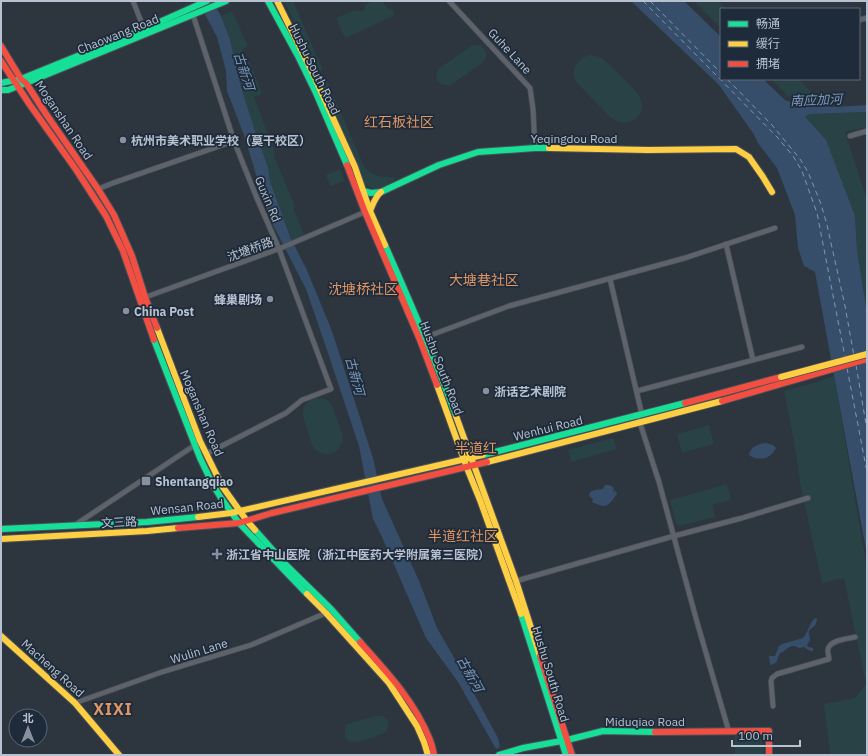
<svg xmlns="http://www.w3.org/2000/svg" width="868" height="756" viewBox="0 0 868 756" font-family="'IBM Plex Sans','Noto Sans SC',sans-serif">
<rect width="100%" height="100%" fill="#2d353e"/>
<g fill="#284246">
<polygon points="284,1 293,1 323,70 318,73"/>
<path d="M373,1H383C384,6 388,8 393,10L395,15L346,38L342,32L336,18L352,11H364L365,5Z"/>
<polygon points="694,1 719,1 727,9 721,9 721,28"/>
<polygon points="232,11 248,46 242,50 247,62 250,62 262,94 254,97 275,152 274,156 295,206 293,208 304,234 300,239 292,241 270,181 268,167 255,131 241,87 221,16"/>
<path d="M475,45H480L485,50L487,55L485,60L481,64L451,85C439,88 433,79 438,69L471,46Z"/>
<path d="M589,55L597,56L603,59C612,67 620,75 628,83C632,88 638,92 640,98C649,116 627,130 611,118L577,83C570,72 576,59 589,55Z"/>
<polygon points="771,79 798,79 821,102 804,101 788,96"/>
<path d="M327,81L364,166C372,176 383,178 395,177L394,180C383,187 378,192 365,185L321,83Z"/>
<polygon points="867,112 867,127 845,132 867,199 867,312 857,250 855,216 806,118 807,115 809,114"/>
<polygon points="340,169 345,181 330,186 326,175"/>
<polygon points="834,376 867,568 867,755 830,755 824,704 855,698 866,684 844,578 822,583 801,488 794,442 784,391 813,383"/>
<path d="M316,398C323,398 328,399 332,405L343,436C343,451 327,461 315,449C311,445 310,438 308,432C303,418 297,404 316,398Z"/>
<polygon points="709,425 714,444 682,453 677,434"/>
<polygon points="613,438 617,449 571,462 568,450"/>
<polygon points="727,484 731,500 712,505 715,517 680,526 676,524 670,500"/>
<path d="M375,716H383L388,720C389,725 388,729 385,732C382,735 357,743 352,742C342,740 344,730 347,724Z"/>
<polygon points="735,736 759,736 763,744 764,755 735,755"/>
</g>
<g fill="#364e6a">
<polygon points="198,1 212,1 221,16 230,40 241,87 255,131 268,167 270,181 287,228 290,237 306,268 332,331 373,458 382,499 420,583 437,628 460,668 498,738 500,747 496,749 458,682 426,638 382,537 373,519 359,446 329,356 306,289 272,223 263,198 245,138 227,91 226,71 217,37"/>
<polygon points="631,1 684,1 721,37 721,79 763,79 785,100 796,104 808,106 826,106 836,107 867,105 867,112 810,114 807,115 806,118 826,140 855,216 857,250 867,313 867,555 815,272 804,266 798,248 795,215 777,168 758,143 753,133 719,85"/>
<path d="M765,443C770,444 773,444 776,448C771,459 759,462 749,455C750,447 758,444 765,443Z"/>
<path d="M605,485C610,485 613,485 614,490L613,492L616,491L617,494C613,499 609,507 602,506C598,505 596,503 592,503L593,499L589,496L590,492L595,490L603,489Z"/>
<path d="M815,618L817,619L816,624C809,633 808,626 810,640L807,645L808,647L813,648V651H810L804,647L799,648C791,644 790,647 784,651C782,653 780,652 779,655C776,661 779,663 770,665L769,656H775L779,646L782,644L803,638C809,631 808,625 815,618Z"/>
</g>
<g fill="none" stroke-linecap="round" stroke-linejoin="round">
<g stroke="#7c98b8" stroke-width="1" stroke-dasharray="5 4" stroke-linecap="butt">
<polyline points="643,1 778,138 793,156 802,171 817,213 845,357"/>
<polyline points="650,1 721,73"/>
<polyline points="727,79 772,125 800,159 808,172 821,204 827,225 845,306 854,356"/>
<polyline points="856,365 867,430"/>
<polyline points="847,368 867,472"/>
</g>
<defs>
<g id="street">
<polyline points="133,1 144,29"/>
<polyline points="449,1 530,88 533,109 535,148"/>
<polyline points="193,15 234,141 256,196 279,249 331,389 302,400 286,413 206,454"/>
<polyline points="859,20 867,18"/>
<polyline points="850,136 867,131"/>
<polyline points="98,189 113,183 234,141"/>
<polyline points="726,244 753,360"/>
<polyline points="610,279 642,415"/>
<polyline points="143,298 281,248 365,212"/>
<polyline points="426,337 509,306 685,258 775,228"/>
<polyline points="637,391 802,347"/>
<polyline points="639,420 659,482 697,622 729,732"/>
<polyline points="75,525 195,445"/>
<polyline points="516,581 674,536 742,518 808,498"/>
<polyline points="75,703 162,672 251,645 326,613"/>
<path d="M773,706L771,681L772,678L777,674L829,659C829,656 827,652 828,649C830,640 847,639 855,637"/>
</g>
<g id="fast">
<polyline points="268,1 298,56 316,93 347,165"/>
<polyline points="1,83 21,79 144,29 207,1"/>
<polyline points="1,90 8,90 26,83 226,1"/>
<polyline points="363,191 371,193 381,192 439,165 478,152 535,148 549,148"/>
<path d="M385,245C410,302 435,358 456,416"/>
<polyline points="154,340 200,458 213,485 221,498 239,523 307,594"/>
<polyline points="483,455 685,403"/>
<polyline points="1,529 147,522 198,517"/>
<polyline points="255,530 285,564 331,609 360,642"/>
<polyline points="521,614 566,755"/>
<polyline points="499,755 523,748 567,740 603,731 655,732"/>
</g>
<g id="slow">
<polyline points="277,1 315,78 355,167 370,211 385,245"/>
<polyline points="549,148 648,150 736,149 749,157 763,177 772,192"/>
<path d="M369,211H370C373,204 375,197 381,192"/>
<polyline points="157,328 200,441 222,486 247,521 255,530"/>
<polyline points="437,385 467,468 480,500 521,614"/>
<polyline points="456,416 516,581 540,656"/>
<polyline points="487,462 722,401"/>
<polyline points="198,517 231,513 483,455"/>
<polyline points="1,539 147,531 178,528"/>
<polyline points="307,594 326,613 389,683 417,726 424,742 428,755"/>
<polyline points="1,636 75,703 119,755"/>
</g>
<g id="jam">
<polyline points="1,46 21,79 26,83 46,114 98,189 114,215 132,256 145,297 157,328"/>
<polyline points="1,61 30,105 77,171 106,216 123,251 154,340"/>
<polyline points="347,165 365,212 420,340 437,385"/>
<polyline points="722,401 867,359"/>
<polyline points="685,403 781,377"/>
<polyline points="178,528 239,523 272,513 487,462"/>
<path d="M360,642C387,672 415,702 430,740C432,745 433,750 434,755"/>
<polyline points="540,656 572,755"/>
<polyline points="655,732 769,731 769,755"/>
</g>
</defs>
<use href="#street" stroke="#4c5158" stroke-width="6"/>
<use href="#fast" stroke="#4c5158" stroke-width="8"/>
<use href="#slow" stroke="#4c5158" stroke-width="8"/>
<use href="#jam" stroke="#4c5158" stroke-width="8"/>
<use href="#street" stroke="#5e636b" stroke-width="4.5"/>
<use href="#fast" stroke="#16e098" stroke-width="6"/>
<use href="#slow" stroke="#ffcf43" stroke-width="6"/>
<use href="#jam" stroke="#f24e42" stroke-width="6"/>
<defs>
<polyline id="slow-bridge" points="781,377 867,354"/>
</defs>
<use href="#slow-bridge" stroke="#4c5158" stroke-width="8" stroke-linecap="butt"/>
<use href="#slow-bridge" stroke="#ffcf43" stroke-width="6"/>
</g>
<g fill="#87909c" stroke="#1e2b3b" stroke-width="1.5">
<circle cx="123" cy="140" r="4"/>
<circle cx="270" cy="299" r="4"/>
<circle cx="126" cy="311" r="4"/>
<circle cx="486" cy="391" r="4"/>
<rect x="141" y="476" width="10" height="10" rx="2"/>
<path d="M215 548h4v4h4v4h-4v4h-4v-4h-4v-4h4z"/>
</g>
<g text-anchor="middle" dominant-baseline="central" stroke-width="3.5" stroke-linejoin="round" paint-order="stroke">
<g font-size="12" fill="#b8c1cf" stroke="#1e2b3b">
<text transform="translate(118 34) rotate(-22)">Chaowang Road</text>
<text transform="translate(510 51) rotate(47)">Guhe Lane</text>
<text transform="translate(315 69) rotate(64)">Hushu South Road</text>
<text transform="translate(64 120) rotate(56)">Moganshan Road</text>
<text x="574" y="138">Yeqingdou Road</text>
<text transform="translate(268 199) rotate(67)">Guxin Rd</text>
<text transform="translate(250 249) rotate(-20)">沈塘桥路</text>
<text transform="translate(442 368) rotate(69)">Hushu South Road</text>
<text transform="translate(202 413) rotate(67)">Moganshan Road</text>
<text transform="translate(548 428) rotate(-14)">Wenhui Road</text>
<text transform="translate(187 507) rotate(-6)">Wensan Road</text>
<text transform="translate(119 522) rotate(-3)">文三路</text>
<text transform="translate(199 651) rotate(-17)">Wulin Lane</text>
<text transform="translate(53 668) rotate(42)">Macheng Road</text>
<text transform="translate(551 674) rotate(73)">Hushu South Road</text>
<text x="645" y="721">Miduqiao Road</text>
</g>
<g font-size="12" font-weight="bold" fill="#b8c1cf" stroke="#1e2b3b" text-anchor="start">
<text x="131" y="140">杭州市美术职业学校（莫干校区）</text>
<text x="262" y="299" text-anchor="end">蜂巢剧场</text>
<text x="134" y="311">China Post</text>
<text x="494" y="391">浙话艺术剧院</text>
<text x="155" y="481">Shentangqiao</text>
<text x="226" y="554">浙江省中山医院（浙江中医药大学附属第三医院）</text>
</g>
<g font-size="13" font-style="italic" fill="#7c98b8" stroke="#1e2b3b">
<text transform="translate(244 71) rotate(72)">古新河</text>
<text transform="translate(816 100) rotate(-2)">南应加河</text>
<text transform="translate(355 376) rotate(75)">古新河</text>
<text transform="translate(470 674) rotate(61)">古新河</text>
</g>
<g font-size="14" fill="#e19561" stroke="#1e2b3b">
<text x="399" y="122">红石板社区</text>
<text x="484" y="280">大塘巷社区</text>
<text x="363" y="289">沈塘桥社区</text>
<text x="476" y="448">半道红</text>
<text x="463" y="536">半道红社区</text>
</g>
<g font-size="16" font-weight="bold" letter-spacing="1" fill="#e19561" stroke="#1e2b3b">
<text x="113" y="709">XIXI</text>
</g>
</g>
<rect width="868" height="756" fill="none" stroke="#b8c1cf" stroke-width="4"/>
<rect x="720" y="8" width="140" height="72" fill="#1e2b3b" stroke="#5c6776"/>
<rect x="728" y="21" width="20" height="6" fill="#16e098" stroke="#5c6776"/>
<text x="756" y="28" font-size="12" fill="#b8c1cf">畅通</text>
<rect x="728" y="41" width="20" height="6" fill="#ffcf43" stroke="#5c6776"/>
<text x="756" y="48" font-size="12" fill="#b8c1cf">缓行</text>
<rect x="728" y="61" width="20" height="6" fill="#f24e42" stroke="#5c6776"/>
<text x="756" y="68" font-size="12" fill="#b8c1cf">拥堵</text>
<g transform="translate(28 728)"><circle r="19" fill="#1e2b3b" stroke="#5c6776"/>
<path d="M0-3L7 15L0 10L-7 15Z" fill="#87909c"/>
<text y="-6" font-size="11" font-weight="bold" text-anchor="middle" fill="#b8c1cf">北</text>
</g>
<path d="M732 740v6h68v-6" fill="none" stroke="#b8c1cf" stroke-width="2"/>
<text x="738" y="740" font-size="12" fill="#b8c1cf" stroke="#1e2b3b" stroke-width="3" paint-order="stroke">100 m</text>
</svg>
